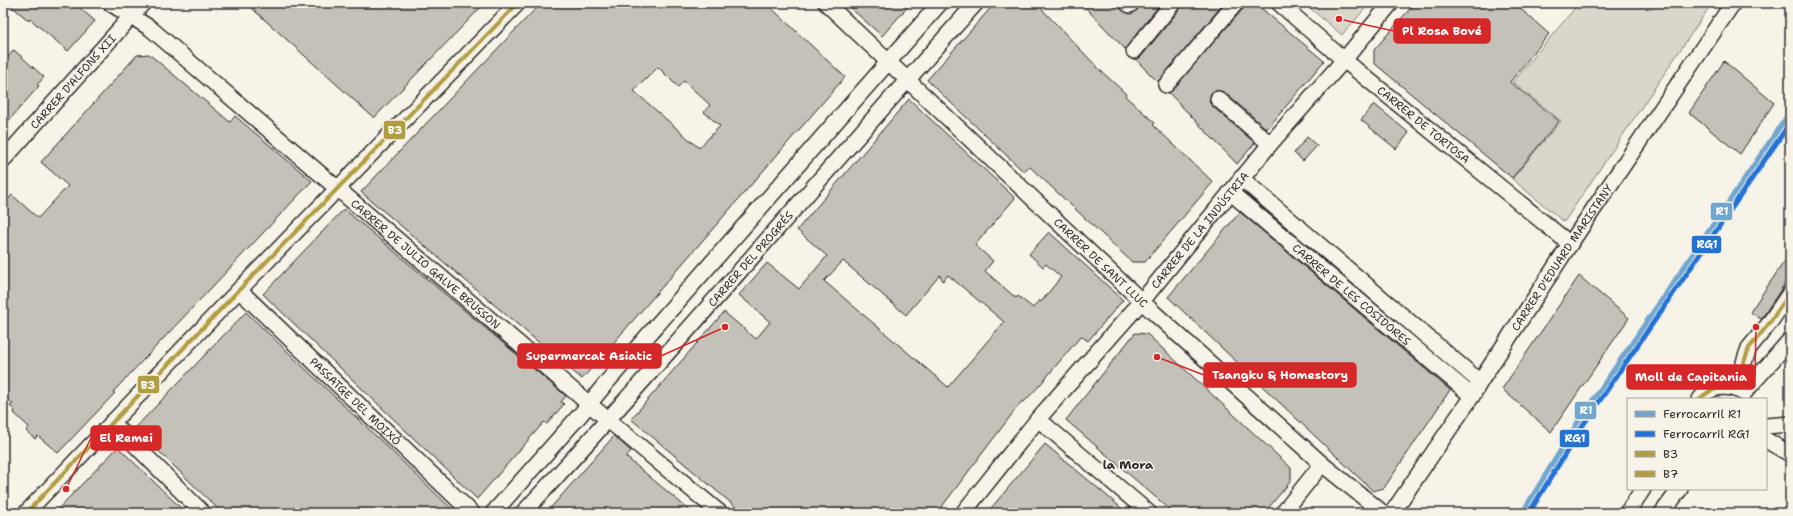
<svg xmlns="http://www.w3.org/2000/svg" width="1793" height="516" viewBox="0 0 1793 516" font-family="'Shantell Sans',sans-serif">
<rect width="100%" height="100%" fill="#f7f3e8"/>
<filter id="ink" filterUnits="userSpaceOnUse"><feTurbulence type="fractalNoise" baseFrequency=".025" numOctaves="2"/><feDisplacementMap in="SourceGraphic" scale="8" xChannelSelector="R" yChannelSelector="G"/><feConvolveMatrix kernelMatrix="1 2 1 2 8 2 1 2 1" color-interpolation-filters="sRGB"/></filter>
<g filter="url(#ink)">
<g fill="#dad6cc" stroke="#82807c">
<polygon points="1304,3 1370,3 1342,35"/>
<polygon points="1579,3 1712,3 1564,222 1512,179 1561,121 1513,82"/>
</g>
<g fill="#c4c1b9" stroke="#2b2b2b" fill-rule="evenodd">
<polygon points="8,3 74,3 95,21 68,51 30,19 29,21"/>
<polygon points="246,3 485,3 374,118"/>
<path d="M541,3H766L845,77L582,379L361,192ZM658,67L678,87L684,81L710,105L704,112L720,126L699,148L634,91Z"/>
<polygon points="845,3 911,3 882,36"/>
<polygon points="995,3 1036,3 1100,70 1126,94 1125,96 1155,123 1153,125 1213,182 1145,262 1132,262 1029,166 1024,172 927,80"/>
<polygon points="1081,3 1118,3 1122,10 1130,14 1137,10 1139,3 1161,3 1125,49"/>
<polygon points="1182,3 1224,3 1158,82 1136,60 1141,57 1180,9"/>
<polygon points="1245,3 1255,3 1324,61 1267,129 1224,92 1215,90 1211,93 1209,102 1212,106 1255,143 1237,164 1169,93 1243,9"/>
<polygon points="1415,3 1514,3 1549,34 1510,82 1559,121 1512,178 1374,63 1374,50"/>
<polygon points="14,50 44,77 37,85 39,86 3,127 3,62"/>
<polygon points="149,54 230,122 235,116 312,181 113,392 115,393 58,453 38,436 35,439 26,431 29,427 14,413 15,411 10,406 13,404 3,395 3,205 12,195 38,218 68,186 41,162 137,55"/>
<polygon points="1724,61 1774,103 1740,154 1689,113"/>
<path d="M909,99L1015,198L975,245L993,261L985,271L1016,298L1018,296L1033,308L1039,300L1041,302L1061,277L1046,264L1043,267L1029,254L1049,232L1123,300L1088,341L1081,336L1039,386L1024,402L1022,401L937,513H743L631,419L724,312L756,339L770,322L739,295L767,263L799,289L827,256L797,230ZM843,261L906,315L940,275L943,281L948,275L1004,322L948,387L824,281Z"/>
<polygon points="1374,104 1409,133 1396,149 1361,120"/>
<polygon points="1307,137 1317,146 1303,161 1294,153"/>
<polygon points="344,209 566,396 561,402 564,404 547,424 544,422 477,499 263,294"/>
<polygon points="1240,212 1450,390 1384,488 1373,491 1168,297"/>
<polygon points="1790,253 1790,276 1761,319 1750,312"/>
<polygon points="1579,276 1629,318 1551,432 1502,389"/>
<polygon points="246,312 403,462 456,513 222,513 135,428"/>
<polygon points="1135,333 1147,334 1291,468 1291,481 1264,513 1174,513 1066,420"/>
<polygon points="614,436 631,451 626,457 693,513 546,513"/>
<polygon points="1045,444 1099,489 1127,513 987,513"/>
<polygon points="118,447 186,513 54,513"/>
</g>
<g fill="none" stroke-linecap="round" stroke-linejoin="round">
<defs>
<g id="minor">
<path id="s1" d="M110,3L150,28L589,404L720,513"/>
<path id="s2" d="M826,3L1153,312L1322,464L1383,513"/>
<polyline points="1127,3 1130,5"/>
<path id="s3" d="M1279,3L1344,60L1570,244"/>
<polyline points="1134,51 1173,3"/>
<polyline points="1166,85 1236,3"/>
<polyline points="1218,99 1270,144"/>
<path id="s4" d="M3,160L143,3"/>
<polyline points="1241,178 1480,382"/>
<path id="s5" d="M1230,192L1472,396"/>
<path id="s6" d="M239,290L472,513"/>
<polyline points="1735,388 1749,348 1768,325 1790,293"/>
<polyline points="1744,393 1790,340"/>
<path d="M1700,399C1711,384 1730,385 1744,393"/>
<polyline points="1038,419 1149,513"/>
<polyline points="112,422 203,513"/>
<polyline points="1766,426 1790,424"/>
<polyline points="1766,440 1790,454"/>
<polyline points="26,513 239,290 518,3"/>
<polyline points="493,513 580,415 607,382 940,3"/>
<path id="s7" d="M523,513C678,346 824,172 976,3"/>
<path id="s8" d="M963,513L1038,419L1142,301L1270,144L1344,60L1391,3"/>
<polyline points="1283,513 1322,464"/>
<path id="s9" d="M1392,513L1472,396L1480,382L1570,244L1733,3"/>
<polyline points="1627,513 1643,489"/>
<polyline points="1662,513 1680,489"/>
</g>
</defs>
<use href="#minor" stroke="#2b2b2b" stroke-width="18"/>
<use href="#minor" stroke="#f7f3e8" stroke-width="15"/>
<defs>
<polyline id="bus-1" points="26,513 239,290 518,3"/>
<path id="bus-2" d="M1700,399C1710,388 1721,387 1735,388L1749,348L1768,325L1790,293"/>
</defs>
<use href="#bus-1" stroke="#f7f3e8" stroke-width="7"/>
<use href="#bus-2" stroke="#f7f3e8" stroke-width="7"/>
<use href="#bus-1" stroke="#b19d42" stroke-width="4"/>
<use href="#bus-2" stroke="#b19d42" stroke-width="4"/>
<defs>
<polyline id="rail-1" points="1522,513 1578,422 1790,112"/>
<polyline id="rail-2" points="1529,513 1583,425 1790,123"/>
</defs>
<use href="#rail-1" stroke="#f7f3e8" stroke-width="8"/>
<use href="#rail-2" stroke="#f7f3e8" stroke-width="8"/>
<use href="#rail-1" stroke="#71a6cf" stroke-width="5"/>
<use href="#rail-2" stroke="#2373d5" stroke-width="5"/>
</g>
</g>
<g text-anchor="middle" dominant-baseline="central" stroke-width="3" stroke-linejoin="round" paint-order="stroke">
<g font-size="11" fill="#2b2b2b" stroke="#f7f3e8">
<text stroke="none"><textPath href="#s4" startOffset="105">CARRER D'ALFONS XII</textPath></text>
<text stroke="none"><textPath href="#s3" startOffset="189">CARRER DE TORTOSA</textPath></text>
<text stroke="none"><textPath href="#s8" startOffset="369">CARRER DE LA INDÚSTRIA</textPath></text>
<text stroke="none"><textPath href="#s9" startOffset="307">CARRER D'EDUARD MARISTANY</textPath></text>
<text stroke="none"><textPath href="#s7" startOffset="341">CARRER DEL PROGRÉS</textPath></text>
<text stroke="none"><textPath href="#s2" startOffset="378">CARRER DE SANT LLUC</textPath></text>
<text stroke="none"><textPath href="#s1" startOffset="410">CARRER DE JULIO GALVE BRUSSON</textPath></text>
<text stroke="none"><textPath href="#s5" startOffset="159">CARRER DE LES COSIDORES</textPath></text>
<text stroke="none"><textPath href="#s6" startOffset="161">PASSATGE DEL MOIXÓ</textPath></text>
</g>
<g font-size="12" font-weight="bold" fill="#2b2b2b" stroke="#f7f3e8">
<text x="1128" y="465">la Mora</text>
</g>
</g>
<path fill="none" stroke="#d62828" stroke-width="1.5" d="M1339 19L1394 31M725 327L661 356M1157 357L1204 375M1756 327L1755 377M66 489L91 438"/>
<g fill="#d62828" stroke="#f7f3e8" stroke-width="1.5">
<circle cx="1339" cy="19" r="4"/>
<circle cx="725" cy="327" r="4"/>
<circle cx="1157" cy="357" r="4"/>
<circle cx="1756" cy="327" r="4"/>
<circle cx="66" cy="489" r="4"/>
</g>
<g fill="#d62828" stroke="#d62828" stroke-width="1.5">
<rect x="1394" y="19" width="96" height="24" rx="4"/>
<rect x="518" y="344" width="143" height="24" rx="4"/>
<rect x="1204" y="363" width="152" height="24" rx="4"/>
<rect x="1627" y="365" width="128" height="24" rx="4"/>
<rect x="91" y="426" width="70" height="24" rx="4"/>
</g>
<g font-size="12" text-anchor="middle" font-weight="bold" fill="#fff">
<text x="1442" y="35">Pl Rosa Bové</text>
<text x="589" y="360">Supermercat Asiatic</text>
<text x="1280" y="379">Tsangku &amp; Homestory</text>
<text x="1691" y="381">Moll de Capitania</text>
<text x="126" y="442">El Remei</text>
</g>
<g stroke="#f7f3e8" stroke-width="1.5">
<rect x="383" y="120" width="23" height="20" rx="4" fill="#b19d42"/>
<rect x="1710" y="202" width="23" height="19" rx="4" fill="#71a6cf"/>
<rect x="1691" y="235" width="31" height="19" rx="4" fill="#2373d5"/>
<rect x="137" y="375" width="23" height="19" rx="4" fill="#b19d42"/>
<rect x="1574" y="401" width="23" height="19" rx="4" fill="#71a6cf"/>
<rect x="1559" y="429" width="31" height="19" rx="4" fill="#2373d5"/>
</g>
<g font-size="11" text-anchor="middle" font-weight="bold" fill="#fff">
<text x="395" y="134">B3</text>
<text x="1722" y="215">R1</text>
<text x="1707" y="248">RG1</text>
<text x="148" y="389">B3</text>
<text x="1586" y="414">R1</text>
<text x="1575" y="442">RG1</text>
</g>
<rect width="1793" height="516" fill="none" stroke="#f7f3e8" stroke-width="16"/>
<rect x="8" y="8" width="1777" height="500" fill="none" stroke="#2b2b2b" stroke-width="1.5" filter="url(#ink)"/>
<rect x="1627" y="398" width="140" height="92" fill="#f7f3e8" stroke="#a5a39c"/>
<rect x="1635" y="411" width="20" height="6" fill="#71a6cf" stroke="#a5a39c"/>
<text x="1663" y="418" font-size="12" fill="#2b2b2b">Ferrocarril R1</text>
<rect x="1635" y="431" width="20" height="6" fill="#2373d5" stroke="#a5a39c"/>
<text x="1663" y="438" font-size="12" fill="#2b2b2b">Ferrocarril RG1</text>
<rect x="1635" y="451" width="20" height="6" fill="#b19d42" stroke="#a5a39c"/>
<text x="1663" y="458" font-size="12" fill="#2b2b2b">B3</text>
<rect x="1635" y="471" width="20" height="6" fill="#b19d42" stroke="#a5a39c"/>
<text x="1663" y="478" font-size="12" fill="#2b2b2b">B7</text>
</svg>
